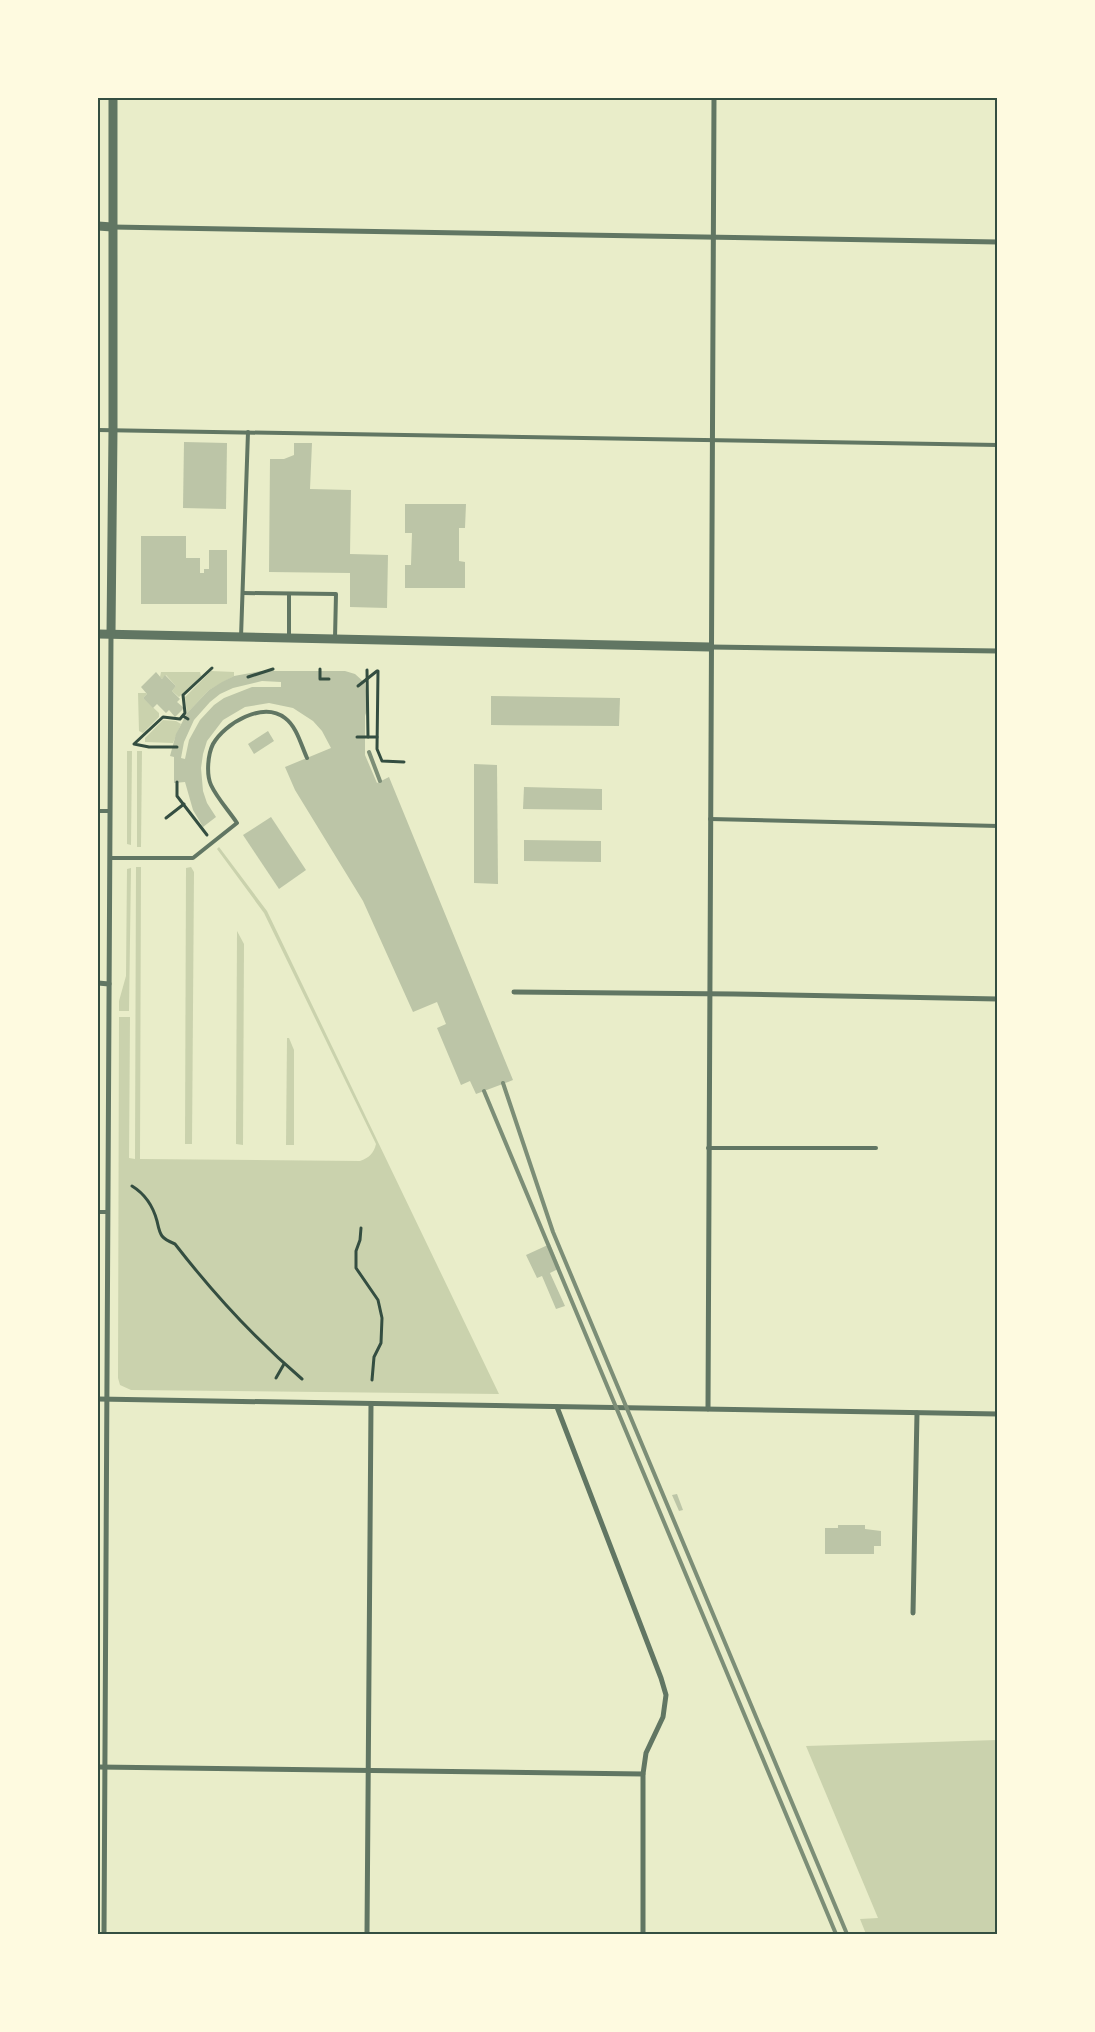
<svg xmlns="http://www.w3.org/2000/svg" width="1095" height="2032" viewBox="0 0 1095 2032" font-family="Bitter,serif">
<rect width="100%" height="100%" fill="#e9edc9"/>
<g fill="#cad2ad">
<polygon points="211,671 234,672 234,676 209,690 187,713 185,697"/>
<polygon points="161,672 200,672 201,676 179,697 172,691 176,686 166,675 162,679 160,677"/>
<polygon points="138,693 146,693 147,694 143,698 159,713 159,717 143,733 139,731"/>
<polygon points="163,720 176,721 181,724 173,743 145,742 145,738"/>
<polygon points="127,751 132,751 131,845 127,844"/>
<polygon points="137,751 142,751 141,847 137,847"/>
<path d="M219,847L267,911L499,1394L131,1390L120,1385L118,1378L119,1017H130L129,1158L135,1159L136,867H141L140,1159L360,1161C369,1158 374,1153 376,1144L264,913L217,849Z"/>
<polygon points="191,867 194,872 192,1144 185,1144 186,868"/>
<polygon points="131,868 129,1011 119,1011 119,1001 126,976 127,869"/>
<polygon points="237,931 244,944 243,1145 236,1144"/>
<polygon points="287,1038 289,1038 294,1050 294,1145 286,1145"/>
<polygon points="997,1740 997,1934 866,1934 860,1919 878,1918 806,1746"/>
</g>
<g fill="#bcc5a7" fill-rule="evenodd">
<polygon points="184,442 227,443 226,509 183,508"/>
<polygon points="294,443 312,443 310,489 351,490 350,554 388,555 387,608 350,607 350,573 269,572 270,459 284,459 294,455"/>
<polygon points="405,504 466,504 465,528 459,528 459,561 465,562 465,588 405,588 405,565 411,565 412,533 405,533"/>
<polygon points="141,536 186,536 186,558 200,558 200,573 204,573 204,569 209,569 209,550 227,550 227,604 141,604"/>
<path d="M261,671H345L355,674L365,683L368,707L365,716V755L377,783L389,777L513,1080L476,1094L470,1081L461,1085L437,1028L446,1024L437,1002L413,1012L363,901L295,790L285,767L331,748L322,731L313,721L293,708L269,703L245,707L223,720L207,741L203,754L201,768L203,791L207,803L216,817L203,827L193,810L185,782L174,783V757L170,756L176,734L187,713L209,690L222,682L234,676ZM262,681L281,682V687H252L224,698L214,705L200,720L189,740L185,759L181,758L184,742L194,720L210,702L220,694L233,688Z"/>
<polygon points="156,672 162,679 165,675 176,686 172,691 180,699 177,702 184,708 175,717 169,710 166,713 157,704 153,708 143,698 147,694 141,687"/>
<polygon points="491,696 620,698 619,726 491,725"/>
<polygon points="268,731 274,741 254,754 248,744"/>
<polygon points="474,764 497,765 498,884 474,883"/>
<polygon points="524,787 602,789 602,810 523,809"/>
<polygon points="271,817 306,870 279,889 243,835"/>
<polygon points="524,840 601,841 601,862 524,861"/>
<polygon points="550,1244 560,1268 550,1273 565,1306 556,1309 542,1276 537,1278 526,1255"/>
<polygon points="677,1494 683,1510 679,1511 672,1495"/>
<polygon points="838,1525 865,1525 865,1529 881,1531 881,1546 874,1546 874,1554 825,1554 825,1528 838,1528"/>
</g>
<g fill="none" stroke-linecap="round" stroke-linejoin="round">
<g stroke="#344e41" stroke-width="3">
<polyline points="320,669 320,679 329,679"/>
<polyline points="367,670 368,737"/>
<polyline points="378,671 377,749 382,761 404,762"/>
<polyline points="248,677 273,669"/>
<polyline points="358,686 377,671"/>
<polyline points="183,716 188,719"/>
<polyline points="357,737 377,737"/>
<polyline points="177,747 149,747 134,744 163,717 180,719 185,713 183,695 212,668"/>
<polyline points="177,782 177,796 207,835"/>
<polyline points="166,818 184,804"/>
<path d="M132,1186C145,1194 153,1206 157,1221C158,1225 159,1232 162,1236C165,1240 170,1242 175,1244C213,1293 255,1339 302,1379"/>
<polyline points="361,1228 360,1240 356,1251 356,1268 378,1300 382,1318 381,1343 374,1357 372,1380"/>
<polyline points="276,1378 284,1364"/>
</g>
<g stroke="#617663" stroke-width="4">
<polyline points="98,430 998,445"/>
<polyline points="243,593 336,594 335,638"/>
<polyline points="241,637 248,432"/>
<polyline points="289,638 289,594"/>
<polyline points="98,811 110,811"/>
<polyline points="710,819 998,826"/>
<path d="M110,858H193L237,823C229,811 217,798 211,785C206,774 208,754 213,744C225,723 263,701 285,718C297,727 301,745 307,758"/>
<polyline points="708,1148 876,1148"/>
<polyline points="98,1212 108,1212"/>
</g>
<g stroke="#617663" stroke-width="5">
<polyline points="112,227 998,242"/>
<polyline points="710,647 998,651"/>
<polyline points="98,983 109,984"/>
<polyline points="514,992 734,994 998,999"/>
<polyline points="98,1399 998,1414"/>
<polyline points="557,1407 661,1678 666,1695 663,1717 646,1753 643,1774 643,1934"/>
<polyline points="708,1409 714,98"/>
<polyline points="913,1613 917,1413"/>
<polyline points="98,1767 643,1774"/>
<polyline points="104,1934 111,634"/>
<polyline points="367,1934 371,1404"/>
</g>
<g stroke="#617663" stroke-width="9">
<polyline points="98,226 112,227"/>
<polyline points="98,634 710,647"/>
<polyline points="111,634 113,430 113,98"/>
</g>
<g stroke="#7c8e77" stroke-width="4">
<polyline points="369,752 380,781"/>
<polyline points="503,1083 553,1232 847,1934"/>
<polyline points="484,1091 836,1934"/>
</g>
</g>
<rect width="1095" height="2032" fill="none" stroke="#fefae0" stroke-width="198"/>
<rect x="99" y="99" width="897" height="1834" fill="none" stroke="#344e41" stroke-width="2"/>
</svg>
